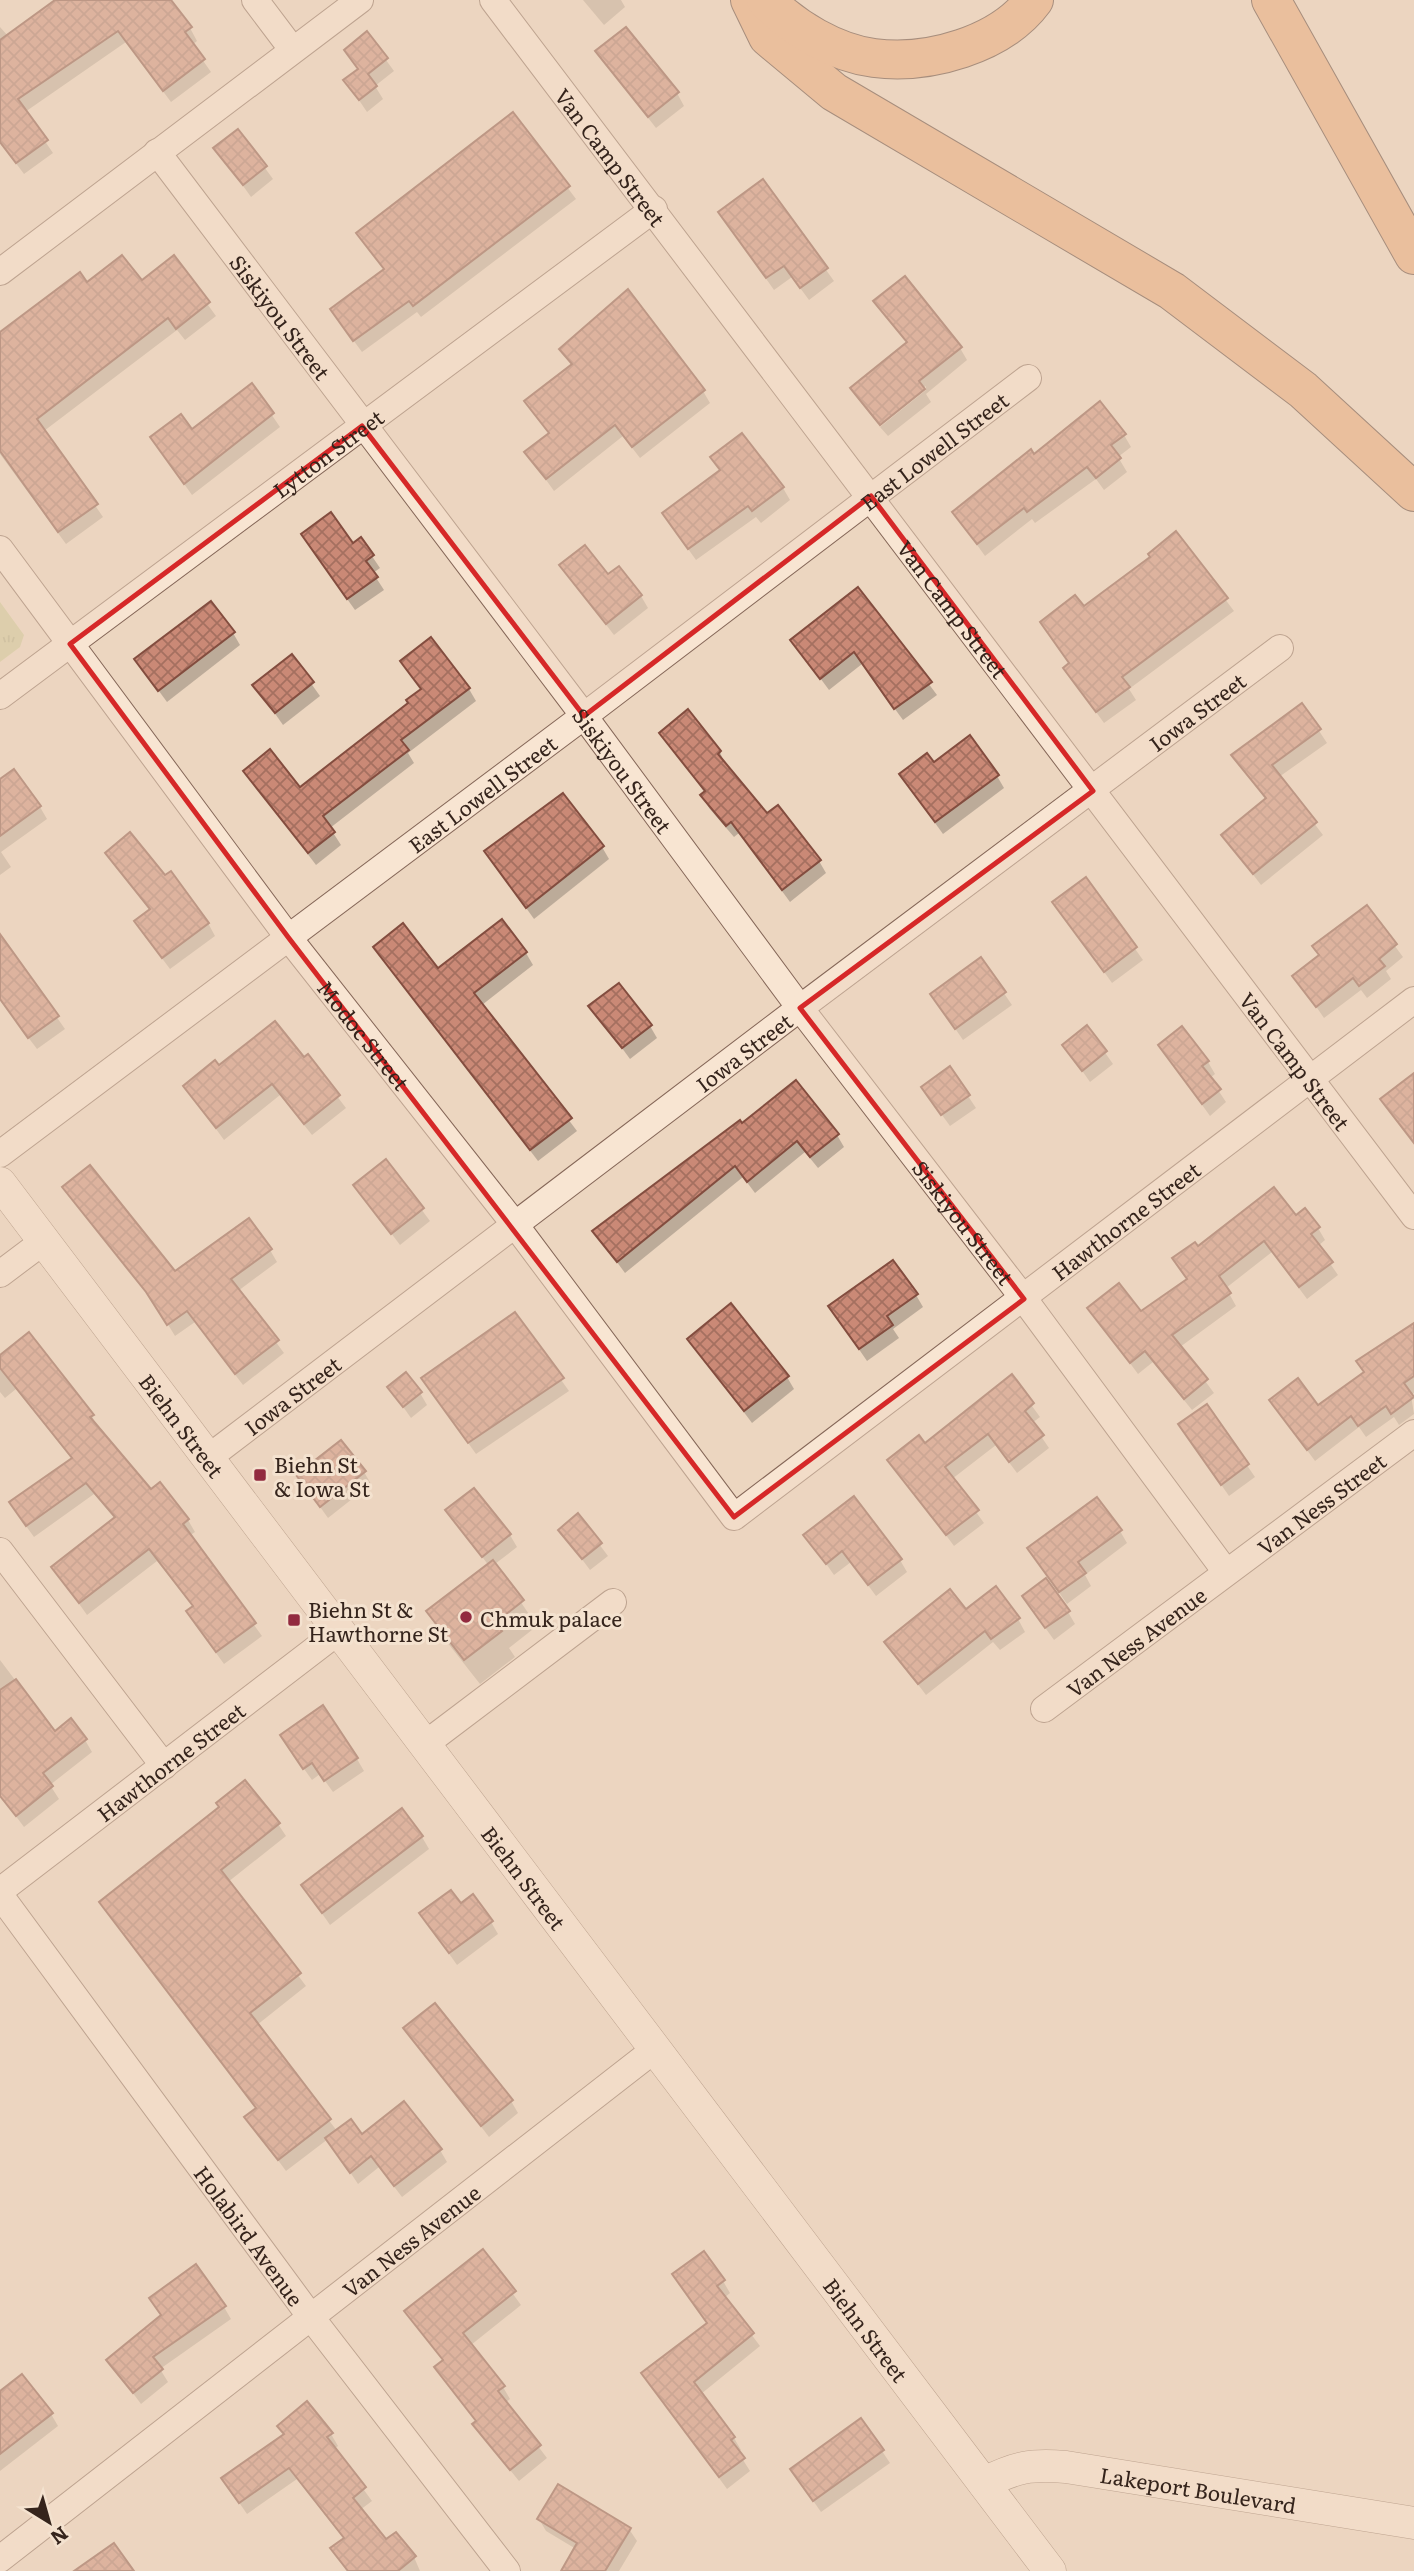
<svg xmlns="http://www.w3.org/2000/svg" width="1414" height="2571" viewBox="0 0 1414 2571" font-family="Literata,serif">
<defs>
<pattern id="grass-tufts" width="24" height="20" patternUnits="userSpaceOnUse" patternTransform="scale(1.75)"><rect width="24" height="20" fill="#cac694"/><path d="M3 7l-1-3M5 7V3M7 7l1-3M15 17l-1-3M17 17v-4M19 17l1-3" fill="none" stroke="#aeaa7f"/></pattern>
<pattern id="building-cross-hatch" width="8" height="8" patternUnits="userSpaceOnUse" patternTransform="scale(1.75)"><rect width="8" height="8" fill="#ca8976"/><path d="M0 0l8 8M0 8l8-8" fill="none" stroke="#a57060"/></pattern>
</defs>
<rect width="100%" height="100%" fill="#ecd6c0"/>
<polygon fill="url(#grass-tufts)" points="0,602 24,635 20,647 0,662"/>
<g fill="#0003">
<polygon points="58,0 169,0 190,28 197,41 192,45 211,72 171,102 126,42 25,112 53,153 24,174 0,142 0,27 8,36"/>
<polygon points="583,0 621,0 625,7 604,25"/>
<polygon points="367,34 394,71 375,86 383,99 367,112 346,81 359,70 346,51"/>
<polygon points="597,52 677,93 684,106 656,128"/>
<polygon points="513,115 576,199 421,317 417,312 362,352 339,321 385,271 358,233"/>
<polygon points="238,131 273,179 251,197 216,148"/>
<polygon points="763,182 834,281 809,300 792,277 774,290 720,213"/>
<polygon points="173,257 216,316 185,340 177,330 44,431 103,517 66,544 0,454 0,335 87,285 142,282"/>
<polygon points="876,301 960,348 967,360 926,394 931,402 888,436 880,427 926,390 926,386 878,424 859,400 852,388 908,344"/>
<polygon points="561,349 703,391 710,403 640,458 623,436 554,491 526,452 549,434 526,402 572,366"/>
<polygon points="252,386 280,427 192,495 159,449 191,431"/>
<polygon points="1124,435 1131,447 1118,457 1127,472 1104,490 1096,479 1035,523 1032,519 985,556 954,513 1034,456"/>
<polygon points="712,458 783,488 790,500 761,523 756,517 696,560 671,525 721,471"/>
<polygon points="1176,534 1234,611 1129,689 1136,700 1104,723 1065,669 1070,664 1084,608 1152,558"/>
<polygon points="361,540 380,568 373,573 384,590 355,610 310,547 352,546"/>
<polygon points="561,566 608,577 641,596 648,608 614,635"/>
<polygon points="858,589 937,695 903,720 862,664 829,690 792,640"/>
<polygon points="233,633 240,645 167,702 136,660"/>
<polygon points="292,657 320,696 283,725 255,685"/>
<polygon points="402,662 469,689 476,701 408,753 414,763 330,828 341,845 316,865 245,771 299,789 410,704 422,690"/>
<polygon points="1302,705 1327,743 1279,777 1323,835 1261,885 1223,835 1266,800 1233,755"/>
<polygon points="661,733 720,752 725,765 767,816 819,861 826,873 790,902 739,833 734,837 709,808 702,796 705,793"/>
<polygon points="933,764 997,776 1004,788 943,834 909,787"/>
<polygon points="0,781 40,807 47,819 1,852 11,867 0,875"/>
<polygon points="602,847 609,859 534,919 486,852"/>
<polygon points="107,853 165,878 208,923 215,936 170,969 143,933 150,911"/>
<polygon points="1086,880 1143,960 1112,983 1055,903"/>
<polygon points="1366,907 1403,957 1386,971 1391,979 1367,998 1361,990 1324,1018 1295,976 1320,957"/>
<polygon points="4,942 65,1029 37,1049 0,1000 0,945"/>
<polygon points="375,947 438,970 526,953 533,965 482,1005 577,1131 538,1161"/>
<polygon points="981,960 1012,1005 963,1040 932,995"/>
<polygon points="591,1006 650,1026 657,1038 630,1059"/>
<polygon points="1087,1027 1113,1064 1090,1082 1064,1045"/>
<polygon points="1160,1046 1208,1062 1215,1074 1210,1078 1226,1102 1210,1116"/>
<polygon points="307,1057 346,1108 312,1135 280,1095 224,1140 185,1086 218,1068"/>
<polygon points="950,1069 976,1108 950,1126 931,1100"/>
<polygon points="742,1126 837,1135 844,1147 818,1168 805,1152 755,1193 743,1177 625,1273 594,1231"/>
<polygon points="386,1162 430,1221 400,1245 355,1185"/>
<polygon points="64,1188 175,1274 270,1250 277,1262 238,1291 284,1353 243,1385 195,1322 175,1336 156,1305"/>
<polygon points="1296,1217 1318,1228 1325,1240 1318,1246 1338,1275 1307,1299 1272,1252 1226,1288 1236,1306 1180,1347 1214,1393 1192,1410 1153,1362 1138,1374 1089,1308 1141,1314 1188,1280 1197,1248"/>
<polygon points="916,1295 923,1307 893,1329 899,1338 867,1361 830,1307"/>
<polygon points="514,1314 569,1391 476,1454 431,1391"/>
<polygon points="1414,1326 1414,1393 1411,1395 1414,1414 1399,1425 1394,1417 1366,1437 1359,1427 1315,1461 1271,1401 1318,1407 1365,1373"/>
<polygon points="689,1339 787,1377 794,1389 752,1423"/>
<polygon points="0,1357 92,1416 98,1429 151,1492 188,1520 195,1532 189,1536 262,1636 224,1664 195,1624 194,1608 157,1561 87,1615 53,1567 115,1519 94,1494 34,1537 18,1515 72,1459 16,1389 5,1398 0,1392"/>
<polygon points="1011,1377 1040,1417 1032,1423 1049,1448 1017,1473 996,1445 952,1479 984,1523 954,1546 890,1460 925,1445"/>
<polygon points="389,1387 420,1393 427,1405 411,1418"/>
<polygon points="1207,1407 1255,1477 1229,1496 1188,1437"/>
<polygon points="364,1472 371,1484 328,1518 298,1476"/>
<polygon points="448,1511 510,1535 517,1547 495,1564 537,1626 509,1648 515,1657 480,1684 443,1637 429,1612 489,1566"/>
<polygon points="578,1516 608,1556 590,1570 560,1530"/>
<polygon points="1120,1531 1127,1543 1085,1575 1091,1586 1067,1604 1029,1549"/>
<polygon points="806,1535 900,1560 907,1572 876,1596 851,1562 834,1575"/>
<polygon points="1031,1608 1068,1612 1075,1624 1054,1640"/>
<polygon points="965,1611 1018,1619 1025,1632 1000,1650 993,1642 926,1695 886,1642"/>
<polygon points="0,1660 55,1733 85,1740 92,1752 50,1785 59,1799 24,1827 0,1795"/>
<polygon points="289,1748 357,1759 364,1771 333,1792 320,1774 312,1780"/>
<polygon points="278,1824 286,1836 228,1882 306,1986 257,2025 337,2131 440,2150 447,2162 402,2197 379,2167 358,2184 328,2139 286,2171 246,2117 257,2109 102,1902"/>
<polygon points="422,1837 429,1849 330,1925 303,1886"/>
<polygon points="460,1905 491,1922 498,1934 457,1965 421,1914"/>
<polygon points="406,2028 511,2101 518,2113 489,2137"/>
<polygon points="482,2252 521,2305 471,2345 503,2387 510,2399 505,2403 547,2458 519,2481 482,2436 475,2424 477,2422 444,2380 437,2368 444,2362 406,2311"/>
<polygon points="674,2275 723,2281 730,2293 724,2298 760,2346 701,2394 734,2438 741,2450 738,2452 750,2471 727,2489 643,2374 708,2325"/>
<polygon points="224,2307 231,2319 160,2369 168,2382 141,2404 109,2361"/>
<polygon points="0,2393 51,2414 58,2426 0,2471"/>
<polygon points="331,2434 338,2446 334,2449 372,2501 360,2510 386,2541 414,2557 420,2571 347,2571 332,2549 344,2539 297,2479 247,2514 231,2491"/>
<polygon points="882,2451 890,2463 821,2512 800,2482"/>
<polygon points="539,2519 629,2529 637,2541 619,2571 566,2571 576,2549 546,2531"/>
</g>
<g fill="url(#building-cross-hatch)" stroke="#834d3f" stroke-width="2">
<polygon points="55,0 171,0 192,27 185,32 205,59 163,91 118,31 18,99 48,140 16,163 0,142 0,40"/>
<polygon points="626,27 679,92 648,117 595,51"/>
<polygon points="367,31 388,58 368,74 377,86 359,100 343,80 358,69 344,50"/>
<polygon points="513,112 570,186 413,306 409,301 353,341 330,309 384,269 356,233"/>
<polygon points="238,129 267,166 243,185 213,148"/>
<polygon points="763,179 828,268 800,288 784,266 766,278 718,212"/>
<polygon points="122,255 142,280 174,255 210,302 176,329 168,318 37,419 98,504 58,532 0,451 0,332 80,272 87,282"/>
<polygon points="905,276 962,347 919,381 925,389 880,425 850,388 907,342 873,301"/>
<polygon points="628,289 705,390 632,447 615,425 546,479 524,452 549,433 524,401 572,364 559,349"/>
<polygon points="252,383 274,413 184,484 150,437 181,414 192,429"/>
<polygon points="1100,401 1126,434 1111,445 1121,458 1096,478 1087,467 1027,512 1024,508 977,544 952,512 1031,449 1034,454"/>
<polygon points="742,433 784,487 752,511 748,506 688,549 662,513 720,470 710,457"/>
<polygon points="331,512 353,543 361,537 374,555 366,561 378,577 347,599 301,534"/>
<polygon points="1176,531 1228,598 1122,677 1130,687 1096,712 1063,668 1069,663 1040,622 1075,595 1084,606 1150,557 1148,554"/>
<polygon points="585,545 608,574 619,566 642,595 606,624 559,565"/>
<polygon points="858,587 932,682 894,709 854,652 820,679 790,640"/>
<polygon points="211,601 235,632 158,691 134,659"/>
<polygon points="431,637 470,688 401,740 409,750 323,816 335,832 308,853 243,771 270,749 300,787 408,703 406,700 421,689 400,661"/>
<polygon points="292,654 314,682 275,713 252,685"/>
<polygon points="1302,703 1321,729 1272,765 1317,822 1253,874 1221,835 1266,798 1231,755"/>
<polygon points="688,709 721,751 718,754 767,813 778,805 821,860 782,890 731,822 726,826 700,795 705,791 659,733"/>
<polygon points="970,735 999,775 935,822 899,774 927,753 934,762"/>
<polygon points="14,769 41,806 0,836 0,779"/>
<polygon points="563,793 604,846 526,908 484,851"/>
<polygon points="130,832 165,875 171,871 209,923 162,958 134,921 150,909 105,853"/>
<polygon points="1086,877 1137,947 1104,972 1052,902"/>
<polygon points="1367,905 1397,944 1379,959 1385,966 1359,986 1353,978 1316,1007 1292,976 1319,955 1312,946"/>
<polygon points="502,919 527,952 474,993 572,1118 530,1150 373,947 403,923 438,968"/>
<polygon points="0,934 59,1016 28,1038 0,999"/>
<polygon points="981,957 1006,992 955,1029 930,994"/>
<polygon points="619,983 652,1025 622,1048 588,1006"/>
<polygon points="275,1021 304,1057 308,1054 340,1095 304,1124 272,1084 216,1128 183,1086 215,1060 219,1065"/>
<polygon points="1087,1025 1107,1051 1082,1071 1062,1045"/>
<polygon points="1182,1026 1209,1061 1202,1066 1221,1089 1202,1104 1158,1045"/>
<polygon points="950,1066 970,1095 941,1115 921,1087"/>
<polygon points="1414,1073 1414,1143 1380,1099"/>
<polygon points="796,1080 839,1134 810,1157 797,1141 747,1182 735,1166 617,1262 592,1231 740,1120 742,1123"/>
<polygon points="386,1159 424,1208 391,1234 353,1185"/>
<polygon points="90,1165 175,1271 249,1218 272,1249 231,1279 279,1340 235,1374 187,1311 167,1325 146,1292 62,1187"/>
<polygon points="1274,1187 1296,1215 1305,1208 1320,1227 1311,1234 1333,1262 1299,1287 1264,1241 1219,1276 1231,1293 1172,1335 1208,1379 1184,1399 1145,1351 1130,1363 1087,1308 1119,1283 1141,1311 1187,1279 1172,1258 1195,1242 1198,1246"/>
<polygon points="893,1260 918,1294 887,1316 893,1325 859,1349 828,1306"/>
<polygon points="731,1303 789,1376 744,1411 687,1339"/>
<polygon points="515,1312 564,1378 468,1443 421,1378"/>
<polygon points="1414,1323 1414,1376 1404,1383 1414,1397 1391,1414 1386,1406 1358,1426 1351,1416 1307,1450 1269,1400 1298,1378 1318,1405 1364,1372 1356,1361"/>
<polygon points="29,1332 94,1415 90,1417 151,1489 160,1482 189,1519 183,1524 256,1623 216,1652 186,1611 193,1606 149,1549 79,1603 51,1567 115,1517 86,1483 26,1526 9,1502 72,1458 0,1368 0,1355"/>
<polygon points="406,1372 422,1392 403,1407 387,1387"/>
<polygon points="1012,1374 1034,1403 1025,1411 1044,1435 1009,1462 988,1434 945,1467 979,1510 946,1535 887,1460 919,1435 925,1443"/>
<polygon points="1207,1404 1249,1464 1221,1485 1178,1424"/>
<polygon points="341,1440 366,1471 320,1507 296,1475"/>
<polygon points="474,1488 511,1534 482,1557 445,1510"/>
<polygon points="854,1496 902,1559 868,1585 842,1551 826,1564 803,1535"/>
<polygon points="1097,1497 1122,1530 1078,1562 1086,1573 1059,1592 1027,1548"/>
<polygon points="578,1513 602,1543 582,1559 558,1530"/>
<polygon points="493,1560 524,1600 495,1623 502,1631 464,1660 426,1611"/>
<polygon points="1046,1578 1070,1611 1045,1628 1022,1596"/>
<polygon points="996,1586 1020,1618 991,1639 985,1631 918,1684 884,1642 950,1589 966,1609"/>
<polygon points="16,1679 55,1731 71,1718 87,1739 43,1773 53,1786 16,1816 0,1796 0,1690"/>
<polygon points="323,1705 358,1758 324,1781 312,1763 303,1769 280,1735"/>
<polygon points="245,1780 280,1823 221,1870 301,1973 250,2013 331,2119 278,2160 244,2117 256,2108 99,1902 219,1807 216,1803"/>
<polygon points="402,1808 423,1836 322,1913 301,1885"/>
<polygon points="451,1890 461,1903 473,1894 493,1921 449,1953 419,1913"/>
<polygon points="435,2003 513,2100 481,2126 403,2028"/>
<polygon points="404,2101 442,2149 394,2186 371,2156 350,2173 325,2138 351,2119 362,2134"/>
<polygon points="483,2249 516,2291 463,2333 505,2386 498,2391 541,2445 510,2470 472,2424 476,2421 434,2367 443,2360 404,2311"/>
<polygon points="704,2251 725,2280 717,2286 754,2333 694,2382 735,2437 731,2440 745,2458 719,2477 641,2373 707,2323 672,2274"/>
<polygon points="196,2264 226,2306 153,2357 163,2369 133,2393 106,2360 161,2315 149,2298"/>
<polygon points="22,2374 53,2413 0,2454 0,2391"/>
<polygon points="307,2401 333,2433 327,2437 366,2487 353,2498 386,2539 396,2532 416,2556 398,2571 348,2571 330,2548 344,2538 289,2468 239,2503 221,2478 284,2434 277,2426"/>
<polygon points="861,2418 884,2450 813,2501 790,2469"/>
<polygon points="558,2484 631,2528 605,2571 561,2571 577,2543 537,2519"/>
<polygon points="114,2543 134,2571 74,2571"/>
</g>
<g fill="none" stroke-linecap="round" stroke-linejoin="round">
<defs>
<g id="minor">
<polyline points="255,0 292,49"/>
<path id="s1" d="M493,0L1414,1216"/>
<path id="s2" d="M157,152L584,716L800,1008L1024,1299L1226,1572"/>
<polyline points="0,272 360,0"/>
<path id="s3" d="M0,549L288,937L516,1226L734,1517L1414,1000"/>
<path id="s4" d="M0,696L654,209"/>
<path id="s5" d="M0,1154L584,716L1028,378"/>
<polyline points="0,1274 44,1241"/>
<path id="s6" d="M208,1458L800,1008L1280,648"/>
<polyline points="0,1551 164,1766"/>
<path id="s7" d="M1044,1709L1414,1433"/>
<polyline points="424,1745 613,1602"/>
<path id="s8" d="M0,1891L339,1631"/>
<path id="s9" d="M0,1895L310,2316L507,2571"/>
<path id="s10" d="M0,2559L654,2050"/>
</g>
<g id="tertiary">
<path id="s11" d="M0,1183L1050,2571"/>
<path id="s12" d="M984,2483C1016,2467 1030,2464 1066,2467L1414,2523"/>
</g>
<g id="trunk">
<polyline points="750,0 768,37 834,92 1172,291 1303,390 1414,492"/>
<path d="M766,0C793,28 835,53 874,58C928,65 1001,45 1034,0"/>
<polyline points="1271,0 1414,255"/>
</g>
</defs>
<use href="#minor" stroke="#856758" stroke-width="28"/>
<use href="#tertiary" stroke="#856758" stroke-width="33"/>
<use href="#trunk" stroke="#52372d" stroke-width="40"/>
<use href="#minor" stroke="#f8e5d2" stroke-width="26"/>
<use href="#tertiary" stroke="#f8e5d2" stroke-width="32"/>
<use href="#trunk" stroke="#e6a474" stroke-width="38"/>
</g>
<path d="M0 0H1414V2571H0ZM362,426L584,716L871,496L1093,791L800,1008L1024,1299L734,1517L288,937L70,644Z" fill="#ecd6c0" fill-opacity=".55" fill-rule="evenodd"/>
<path fill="none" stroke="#d62828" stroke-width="5" stroke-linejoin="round" d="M362,426L584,716L871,496L1093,791L800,1008L1024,1299L734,1517L288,937L70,644Z"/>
<g fill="#922a3f" stroke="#f4e2cf" stroke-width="2.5">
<rect x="253" y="1468" width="14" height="14" rx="3.5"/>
<circle cx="466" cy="1617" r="7"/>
<rect x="287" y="1613" width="14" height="14" rx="3.5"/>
</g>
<g text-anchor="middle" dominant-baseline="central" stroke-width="6" stroke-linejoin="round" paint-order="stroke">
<g font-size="21" fill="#35241c" stroke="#f4e2cf">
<text stroke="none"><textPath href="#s1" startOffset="196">Van Camp Street</textPath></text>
<text stroke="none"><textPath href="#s2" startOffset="206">Siskiyou Street</textPath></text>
<text stroke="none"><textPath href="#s5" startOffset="1169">East Lowell Street</textPath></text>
<text stroke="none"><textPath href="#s4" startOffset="408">Lytton Street</textPath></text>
<text stroke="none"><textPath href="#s1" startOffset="763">Van Camp Street</textPath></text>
<text stroke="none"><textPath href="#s6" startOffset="1239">Iowa Street</textPath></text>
<text stroke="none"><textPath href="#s2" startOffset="774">Siskiyou Street</textPath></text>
<text stroke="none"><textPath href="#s5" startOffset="602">East Lowell Street</textPath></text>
<text stroke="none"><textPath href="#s3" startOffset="607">Modoc Street</textPath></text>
<text stroke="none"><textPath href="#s6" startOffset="672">Iowa Street</textPath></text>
<text stroke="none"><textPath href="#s1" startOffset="1330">Van Camp Street</textPath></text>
<text stroke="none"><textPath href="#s2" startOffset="1340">Siskiyou Street</textPath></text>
<text stroke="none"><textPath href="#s3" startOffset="1706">Hawthorne Street</textPath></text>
<text stroke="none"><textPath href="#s6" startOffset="105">Iowa Street</textPath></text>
<text stroke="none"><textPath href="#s11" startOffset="303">Biehn Street</textPath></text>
<text stroke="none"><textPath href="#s7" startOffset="345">Van Ness Street</textPath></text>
<text stroke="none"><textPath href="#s7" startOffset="114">Van Ness Avenue</textPath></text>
<text stroke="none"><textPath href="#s8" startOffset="214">Hawthorne Street</textPath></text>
<text stroke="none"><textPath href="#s11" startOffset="870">Biehn Street</textPath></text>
<text stroke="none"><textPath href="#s9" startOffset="422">Holabird Avenue</textPath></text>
<text stroke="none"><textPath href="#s10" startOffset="520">Van Ness Avenue</textPath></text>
<text stroke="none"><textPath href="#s11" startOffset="1437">Biehn Street</textPath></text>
<text stroke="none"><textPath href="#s12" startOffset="219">Lakeport Boulevard</textPath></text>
</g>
<g font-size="21" fill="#35241c" stroke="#f4e2cf" text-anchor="start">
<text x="274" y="1463">Biehn St<tspan x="274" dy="24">&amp; Iowa St</tspan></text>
<text x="308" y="1608">Biehn St &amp;<tspan x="308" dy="24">Hawthorne St</tspan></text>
<text x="480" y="1617">Chmuk palace</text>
</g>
</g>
<g transform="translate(49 2522) rotate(143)" stroke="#f4e2cf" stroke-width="5" paint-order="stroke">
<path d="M0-5L12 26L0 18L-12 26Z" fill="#35241c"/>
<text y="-10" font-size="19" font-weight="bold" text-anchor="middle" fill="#35241c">N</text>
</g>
</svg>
